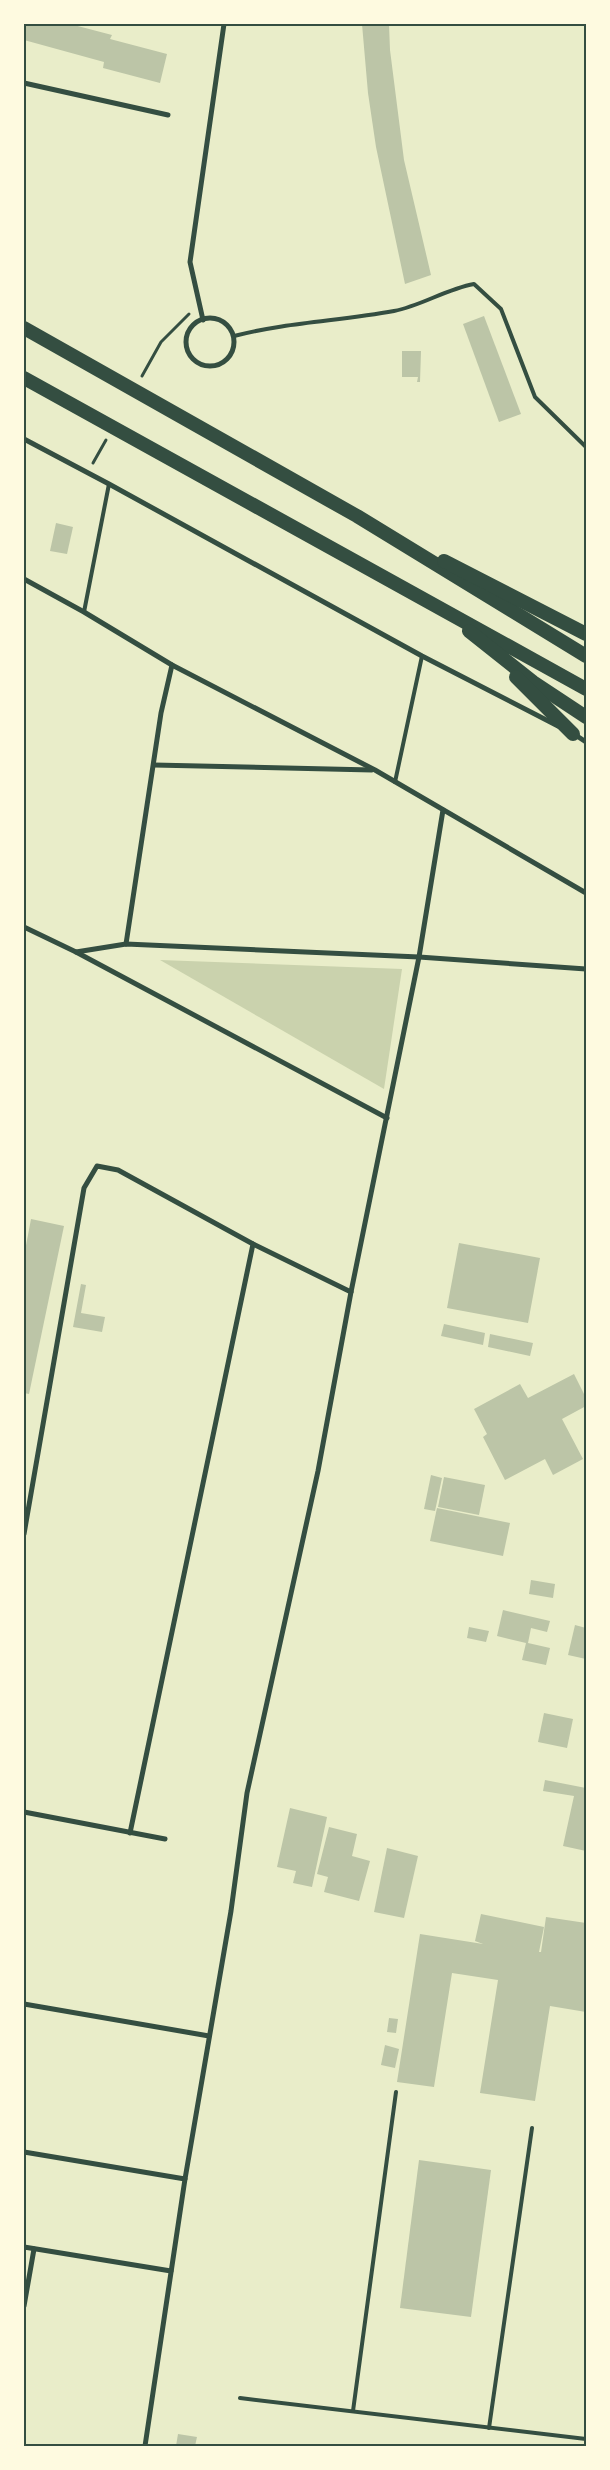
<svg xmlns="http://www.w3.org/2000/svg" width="610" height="2470" viewBox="0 0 610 2470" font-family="Roboto,sans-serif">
<rect width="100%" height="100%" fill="#e9edc9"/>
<polygon fill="#cad2ad" points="160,960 402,969 384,1089"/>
<g fill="#bcc5a7">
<polygon points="24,24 70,24 112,35 110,39 167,54 160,83 103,68 104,62 24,40"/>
<polygon points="362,24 389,24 390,50 404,160 431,275 405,284 376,147 368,93"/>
<polygon points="484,316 521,414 499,422 463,324"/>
<polygon points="402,351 421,351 420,382 417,382 418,377 402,377"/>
<polygon points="56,523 73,527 67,554 50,551"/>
<polygon points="31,1219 64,1226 29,1394 24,1393 24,1256"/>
<polygon points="459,1243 540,1258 528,1323 447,1308"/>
<polygon points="81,1284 86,1285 81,1313 105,1317 102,1332 73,1327"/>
<polygon points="444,1324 485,1333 483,1345 441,1336"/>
<polygon points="490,1334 533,1343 530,1356 488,1347"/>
<polygon points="574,1374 586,1398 586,1406 562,1419 583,1459 553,1475 545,1459 505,1480 483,1437 487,1434 474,1409 520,1384 528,1398"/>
<polygon points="431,1475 442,1478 435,1511 424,1509"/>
<polygon points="444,1477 485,1485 479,1515 438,1507"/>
<polygon points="437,1508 510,1523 503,1556 430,1541"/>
<polygon points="531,1580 555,1584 553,1598 529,1594"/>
<polygon points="503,1610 550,1621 547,1632 531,1628 528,1643 550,1648 546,1665 522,1660 526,1643 497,1636"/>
<polygon points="575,1625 586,1628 586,1659 568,1655"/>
<polygon points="469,1627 489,1631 486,1642 467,1638"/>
<polygon points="544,1713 573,1719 567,1748 538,1742"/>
<polygon points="545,1780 586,1788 586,1851 563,1846 574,1796 543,1791"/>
<polygon points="290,1808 327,1817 312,1887 293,1883 296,1871 277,1867"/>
<polygon points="329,1827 357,1834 352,1856 370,1861 359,1901 324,1892 328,1877 317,1874"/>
<polygon points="387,1848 418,1856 404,1918 374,1912"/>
<polygon points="481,1914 544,1927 539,1952 541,1952 546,1917 586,1923 586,2012 550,2006 535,2101 480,2093 498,1980 452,1973 434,2087 397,2082 420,1934 483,1944 475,1941"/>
<polygon points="389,2018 398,2019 396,2033 387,2032"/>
<polygon points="385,2045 399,2049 395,2068 381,2065"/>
<polygon points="419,2160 491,2170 471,2317 400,2308"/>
<polygon points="178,2434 197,2437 195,2446 176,2446"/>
</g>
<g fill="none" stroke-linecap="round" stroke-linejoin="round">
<g stroke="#344e41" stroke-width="3">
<polyline points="142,376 161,342 189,314"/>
<polyline points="93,463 106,440"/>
</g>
<g stroke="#344e41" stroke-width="4">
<path d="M234,336C288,322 340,321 394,311C421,306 446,289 474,284L501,309L535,397L586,447"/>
<polyline points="84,612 109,484"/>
<polyline points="395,782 422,656"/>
<polyline points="240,2398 586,2439"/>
<polyline points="353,2411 396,2092"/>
<polyline points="489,2428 532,2128"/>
</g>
<g stroke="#344e41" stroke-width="5">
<polyline points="24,83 168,115"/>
<circle cx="210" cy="342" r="24"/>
<polyline points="203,320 190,262 224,24"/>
<polyline points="24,439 109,484 422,656 558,726"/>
<polyline points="24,579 84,612 172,665 375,770 586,893"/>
<polyline points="574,734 586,742"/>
<polyline points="154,765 372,770"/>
<polyline points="24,927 76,952 387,1118"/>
<polyline points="126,944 161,713 172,665"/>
<polyline points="76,952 126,944 419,957 586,969"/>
<polyline points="24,1534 84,1188 97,1166 118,1170 253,1244 351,1292"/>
<polyline points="24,1812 165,1839"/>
<polyline points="130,1833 253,1244"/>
<polyline points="24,2004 209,2036"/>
<polyline points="24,2152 185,2179"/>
<polyline points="24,2247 171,2271"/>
<polyline points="24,2306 34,2249"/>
<polyline points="145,2446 185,2179 231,1911 247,1793 318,1471 351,1292 419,957 443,810"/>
</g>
<g stroke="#344e41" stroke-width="14">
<polyline points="24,328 357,516 586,656"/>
<polyline points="24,378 586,689"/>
<polyline points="444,561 586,634"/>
<polyline points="469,631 533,682 586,717"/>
<polyline points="516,677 573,734"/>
</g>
</g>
<rect width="610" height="2470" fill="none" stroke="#fefae0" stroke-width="50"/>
<rect x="25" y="25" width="560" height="2420" fill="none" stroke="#344e41" stroke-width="2"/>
</svg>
